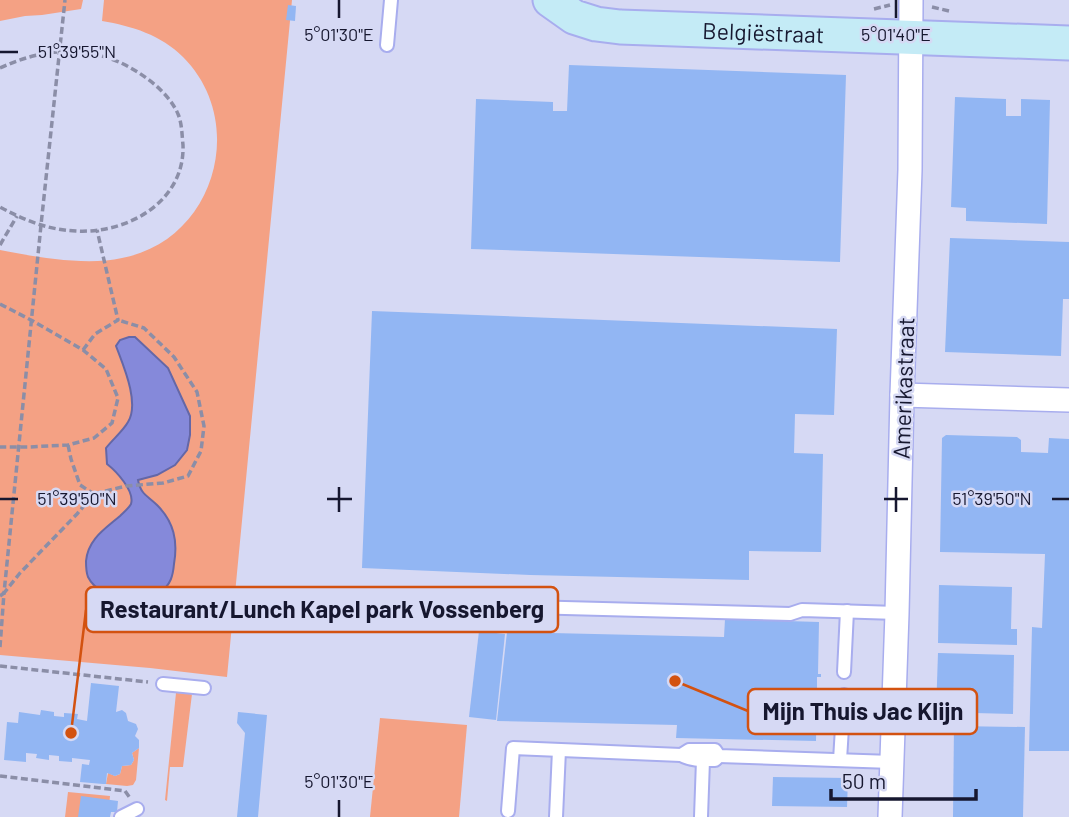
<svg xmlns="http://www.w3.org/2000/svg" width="1069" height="817" viewBox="0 0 1069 817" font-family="Barlow,sans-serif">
<rect width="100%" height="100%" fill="#d6d9f4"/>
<g fill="#f4a184">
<polygon points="0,0 83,0 81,9 42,15 25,16 0,21"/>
<path d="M104,0H292L227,677L150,668L0,655V250C36,257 86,266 122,258C214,241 249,123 183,57C161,35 132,26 102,21Z"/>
<polygon points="176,693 192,694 183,767 170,767 167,801 165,800"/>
<polygon points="380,718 467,725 459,817 370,817"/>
<polygon points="139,748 136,780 133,785 127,786 106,784 108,773 115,776 120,774 122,766 131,765 134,760 132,753"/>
<polygon points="68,792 110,796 108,817 65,817"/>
</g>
<path fill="#8589da" stroke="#6467a7" stroke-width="2" d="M129,337H135L168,368L190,416V435L187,450L175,465L157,475L138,480C141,495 147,495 157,505C174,522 178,541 174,564C173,575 171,585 160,592C150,599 136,599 124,598C110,595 95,591 88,577C86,572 86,567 86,561C88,539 105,529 120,516C124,512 129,508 131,504C135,491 116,471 107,464L106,448C113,439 123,431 128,422C140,403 123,365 116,346L120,340Z"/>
<g fill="#92b6f3">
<polygon points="288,5 296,6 295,21 286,20"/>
<polygon points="569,65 846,75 840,262 471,249 476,99 553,102 553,111 567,111"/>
<polygon points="955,97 1006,99 1006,116 1021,116 1021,99 1050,100 1047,224 966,221 966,208 951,207"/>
<polygon points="950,238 1069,242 1069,299 1063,299 1061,356 945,352"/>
<polygon points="372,311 837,329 834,415 795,414 794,453 823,454 821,552 749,551 749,580 530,575 362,568"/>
<polygon points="946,435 1017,437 1021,440 1021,452 1048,453 1049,438 1069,439 1069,751 1029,751 1032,627 1042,628 1045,554 940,552 942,438"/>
<polygon points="939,585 1012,587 1011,629 1017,629 1017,645 938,643"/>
<polygon points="725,619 819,622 818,674 821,674 821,677 817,677 817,688 821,688 821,692 817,692 816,741 676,738 677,725 497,721 507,632 724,637"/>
<polygon points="479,631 505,634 496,720 469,717"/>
<polygon points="938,653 1014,655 1013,714 936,712"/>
<polygon points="91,683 119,686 116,712 122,710 126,713 128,721 136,724 138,729 135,736 139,740 139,748 132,753 134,760 131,765 122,766 120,774 115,776 107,773 106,784 103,784 80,782 82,764 89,765 90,760 72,758 72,762 59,761 59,756 49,755 49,760 36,758 37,754 26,753 26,762 4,760 7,722 18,723 19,712 40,715 41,710 54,712 54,716 64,717 64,713 78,714 77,719 87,721"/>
<polygon points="238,712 267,715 258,817 237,817 245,733 237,723"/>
<polygon points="954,726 1025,727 1023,817 953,817"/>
<polygon points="773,777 848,778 847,807 772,806"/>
<polygon points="81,796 118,801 117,812 111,812 110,817 78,817"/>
</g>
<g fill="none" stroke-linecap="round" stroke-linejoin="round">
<defs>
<g id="service">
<polyline points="387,45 391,0"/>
<polyline points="491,606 790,614 802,610 897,613"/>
<polyline points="844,672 847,611"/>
<polyline points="163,684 204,688"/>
<polyline points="681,755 689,750 715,750 719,756 892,762"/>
<polyline points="840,760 844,695"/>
<path d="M508,811L513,748L681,755C692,761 703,760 715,760L719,756"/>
<polyline points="121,817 137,809"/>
<polyline points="556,817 559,750"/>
<polyline points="701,817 703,760"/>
</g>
<g id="minor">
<polyline points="902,395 1069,400"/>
<polyline points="890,817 897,613 902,395 910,170 911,0"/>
</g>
<g id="secondary">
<path id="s1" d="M550,0L574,17L596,24L620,27L1069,43"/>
</g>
</defs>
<use href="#service" stroke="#a8adee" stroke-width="16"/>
<use href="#minor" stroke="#a8adee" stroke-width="26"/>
<use href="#secondary" stroke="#a8adee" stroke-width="37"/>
<g stroke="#8b8ea7" stroke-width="3.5" stroke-dasharray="7 3.5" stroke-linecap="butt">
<polyline points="932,7 949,11"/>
<polyline points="874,9 890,5"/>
<path d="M0,68C39,50 78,45 119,62C141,72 168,91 178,114C182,123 182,136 183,145C185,202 127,234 76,231C48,230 24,220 0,207"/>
<polyline points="0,245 17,216"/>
<polyline points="0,304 31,320 83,350 106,369 118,398 112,423 94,438 68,445 29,447 0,447"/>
<polyline points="83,350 95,334 118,320 97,230"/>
<polyline points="68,445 71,459 80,485 94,494"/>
<polyline points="0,596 4,593 41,225 65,0"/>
<polyline points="0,647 4,593 20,573 77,514 94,494 126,486 163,483 188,476 201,451 204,426 197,392 174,357 144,328 118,320"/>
<polyline points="0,666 148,682"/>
<polyline points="0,776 125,791 130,798"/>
</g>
<use href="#service" stroke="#fff" stroke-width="12"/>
<use href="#minor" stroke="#fff" stroke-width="23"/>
<use href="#secondary" stroke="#c4ebf6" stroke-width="33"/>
</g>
<path fill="none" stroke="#16172f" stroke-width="2.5" d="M339,0V18M896,0V18M0,52H18M339,487V512M896,487V512M0,499H18M327,499H352M884,499H908M1052,499H1069M339,800V817"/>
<g text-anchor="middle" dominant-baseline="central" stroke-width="5" stroke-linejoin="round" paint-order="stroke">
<g font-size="23" fill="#16172f" stroke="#d6d9f4">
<text stroke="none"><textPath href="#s1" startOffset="220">Belgiëstraat</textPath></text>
<text transform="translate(903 388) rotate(-88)">Amerikastraat</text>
</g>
</g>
<g font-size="18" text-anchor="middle" fill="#16172f" stroke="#d6d9f4" stroke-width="5" stroke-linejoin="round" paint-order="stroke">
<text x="339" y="41">5°01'30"E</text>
<text x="896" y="41">5°01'40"E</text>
<text x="77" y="58">51°39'55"N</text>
<text x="77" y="505">51°39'50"N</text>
<text x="992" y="505">51°39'50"N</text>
<text x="339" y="788">5°01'30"E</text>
</g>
<path fill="none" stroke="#d35210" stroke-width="2.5" d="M71 733L86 610M675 681L748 711"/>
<g fill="#d35210" stroke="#d6d9f4" stroke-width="2.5">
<circle cx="71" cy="733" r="7"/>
<circle cx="675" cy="681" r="7"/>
</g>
<g fill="#d6d9f4" stroke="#d35210" stroke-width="2.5">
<rect x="86" y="587" width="472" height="45" rx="7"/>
<rect x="748" y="689" width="229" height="45" rx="7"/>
</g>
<g font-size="24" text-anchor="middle" font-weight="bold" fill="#16172f">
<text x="322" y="618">Restaurant/Lunch Kapel park Vossenberg</text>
<text x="863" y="720">Mijn Thuis Jac Klijn</text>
</g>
<path d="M831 789v10h145v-10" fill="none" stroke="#16172f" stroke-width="3.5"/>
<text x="842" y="789" font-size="21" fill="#16172f" stroke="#d6d9f4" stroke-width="5" paint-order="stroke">50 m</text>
</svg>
